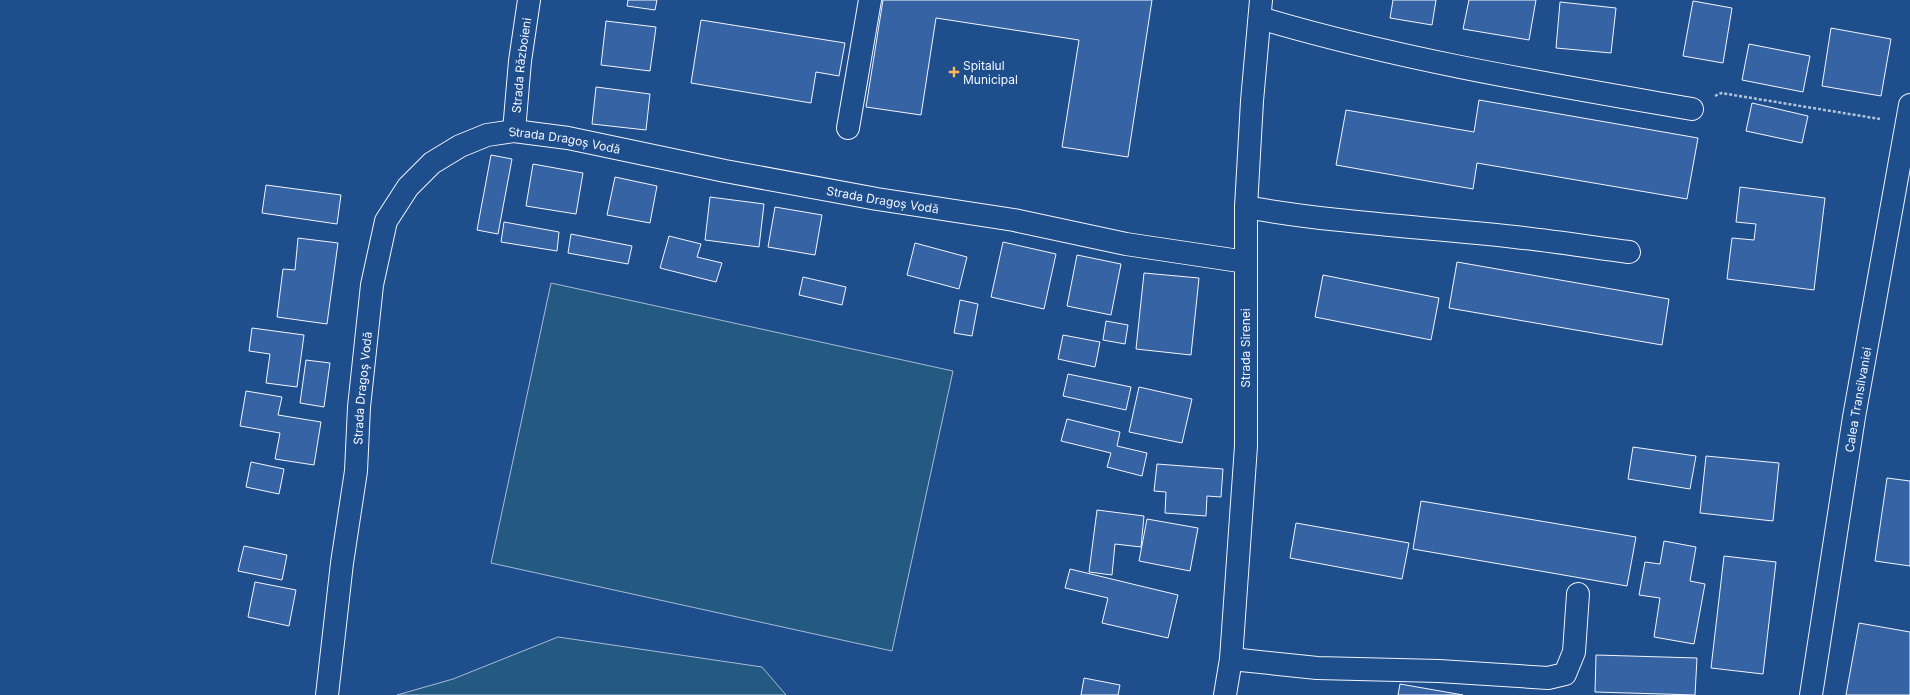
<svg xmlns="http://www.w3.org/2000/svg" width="1910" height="695" viewBox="0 0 1910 695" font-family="Inter,sans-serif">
<rect width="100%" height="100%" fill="#1f4e8c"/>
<g fill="#245a82" stroke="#a8bbd7">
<polygon points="551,283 953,371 892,651 491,563"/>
<polygon points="558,637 762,667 786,695 397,695 453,679"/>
</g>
<g fill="#3563a3" stroke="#f2f6ff">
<polygon points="628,0 657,0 655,10 627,6"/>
<polygon points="883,0 1152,0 1128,157 1062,147 1079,40 936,18 921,115 866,107"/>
<polygon points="1393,0 1436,0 1432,25 1390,18"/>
<polygon points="1469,0 1536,0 1529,40 1463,29"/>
<polygon points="1693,1 1732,8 1723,63 1683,56"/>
<polygon points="1560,2 1616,8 1611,53 1556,48"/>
<polygon points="701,20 845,43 839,76 816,72 811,103 691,83"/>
<polygon points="606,21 656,27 650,71 601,65"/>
<polygon points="1831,28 1891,39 1881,96 1822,86"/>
<polygon points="1749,44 1810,56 1803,92 1742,80"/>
<polygon points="596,87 650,94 646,130 592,124"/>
<polygon points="1479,100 1698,138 1687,199 1477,163 1473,189 1336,165 1346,110 1474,132"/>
<polygon points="1752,103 1808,116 1802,143 1746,131"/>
<polygon points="491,155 512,159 498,234 477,230"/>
<polygon points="533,164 583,173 576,214 526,206"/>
<polygon points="615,177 657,186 650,223 607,215"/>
<polygon points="266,185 341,195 337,224 262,213"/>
<polygon points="1740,187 1825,198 1814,290 1727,279 1732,238 1754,240 1756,224 1736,222"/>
<polygon points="710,197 764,204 759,247 705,240"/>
<polygon points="775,207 822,215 815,255 768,247"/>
<polygon points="504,222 559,232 557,251 501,242"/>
<polygon points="571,234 632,246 628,264 568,253"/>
<polygon points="669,236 701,244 697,257 722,263 716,282 660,268"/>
<polygon points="298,238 338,243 327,324 277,317 283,269 295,270"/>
<polygon points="1003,242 1056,254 1044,309 991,297"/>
<polygon points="915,243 967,257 959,289 907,275"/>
<polygon points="1077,255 1121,264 1111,315 1067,306"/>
<polygon points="1457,262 1669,299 1662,345 1449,308"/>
<polygon points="1144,273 1199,278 1191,355 1136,349"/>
<polygon points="1323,275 1439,298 1431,340 1315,317"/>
<polygon points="803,277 846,287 842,305 799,295"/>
<polygon points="960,300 978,304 972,336 954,333"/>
<polygon points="1106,321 1128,325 1125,344 1103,340"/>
<polygon points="252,328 304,335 297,387 266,383 270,354 249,351"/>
<polygon points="1063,335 1100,342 1095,367 1058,359"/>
<polygon points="306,360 330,363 324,407 300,403"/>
<polygon points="1068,374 1131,387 1126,410 1063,396"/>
<polygon points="1139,387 1192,399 1182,443 1129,432"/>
<polygon points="246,391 282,397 278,415 321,422 314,465 275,459 280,433 240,426"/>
<polygon points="1067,419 1120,432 1117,446 1147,453 1142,476 1107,467 1111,453 1061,441"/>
<polygon points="1633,447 1696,456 1690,489 1628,479"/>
<polygon points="1706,456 1779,463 1773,521 1700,513"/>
<polygon points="251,462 284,469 279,494 246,487"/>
<polygon points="1157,464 1223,469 1221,497 1207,496 1206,516 1165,513 1166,492 1154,491"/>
<polygon points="1887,478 1910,481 1910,566 1875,561"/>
<polygon points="1421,501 1636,537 1627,586 1413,549"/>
<polygon points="1097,510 1144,516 1141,547 1115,544 1112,575 1089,572"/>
<polygon points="1147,519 1198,528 1190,571 1139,561"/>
<polygon points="1296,523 1409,543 1402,579 1290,558"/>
<polygon points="1664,541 1696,547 1690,581 1705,584 1694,644 1654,637 1660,598 1639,595 1645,562 1660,564"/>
<polygon points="244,546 287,555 282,580 238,571"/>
<polygon points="1724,556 1776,562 1763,674 1711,668"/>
<polygon points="1070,569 1178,595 1168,638 1102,623 1108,598 1065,588"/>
<polygon points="255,582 296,590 289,626 248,617"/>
<polygon points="1859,623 1910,632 1910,695 1846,695"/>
<polygon points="1596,655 1697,658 1695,695 1595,692"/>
<polygon points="1084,678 1120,685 1118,695 1081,695"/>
<polygon points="1400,684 1463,695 1398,695"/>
</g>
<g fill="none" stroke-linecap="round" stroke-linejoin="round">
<defs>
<g id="minor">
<path d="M1260,18C1401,60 1548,84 1692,109"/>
<polyline points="848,128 870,0"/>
<path id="s1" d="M514,131L520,61L529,0"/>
<path d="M1246,207C1335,223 1425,227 1515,237C1553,241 1591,247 1629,252"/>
<polyline points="1231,659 1317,668 1439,671 1548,678 1565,674 1574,652 1578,594"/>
<path id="s2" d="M327,695L342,563L356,471L359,407L372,285L386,221L408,187L432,163L460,146L487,135L514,131L568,138L725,171L877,199L1014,220L1126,244L1246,262"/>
<polyline points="1225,695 1231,659 1246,446 1246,207 1252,101 1261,0"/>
</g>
<g id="highway">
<path id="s3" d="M1811,695L1854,417L1910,105"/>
</g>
</defs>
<use href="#minor" stroke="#f2f6ff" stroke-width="24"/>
<use href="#highway" stroke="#f2f6ff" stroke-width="24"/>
<polyline stroke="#b3c4dc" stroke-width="2.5" stroke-dasharray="3 2" stroke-linecap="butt" points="1715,96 1721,93 1880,119"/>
<use href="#minor" stroke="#1f4e8c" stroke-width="22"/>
<use href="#highway" stroke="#1f4e8c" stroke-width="22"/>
</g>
<path fill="#ffb74d" stroke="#1f4e8c" stroke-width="1.5" d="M952 66h4v4h4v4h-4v4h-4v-4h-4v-4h4z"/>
<g text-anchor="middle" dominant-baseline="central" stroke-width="3" stroke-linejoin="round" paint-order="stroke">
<g font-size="12" fill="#f2f6ff" stroke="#1f4e8c" text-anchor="start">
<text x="963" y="65">Spitalul<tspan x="963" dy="14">Municipal</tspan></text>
</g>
<g font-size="12" fill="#f2f6ff" stroke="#1f4e8c">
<text stroke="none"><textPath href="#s1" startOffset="66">Strada Războieni</textPath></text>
<text stroke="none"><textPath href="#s2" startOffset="693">Strada Dragoș Vodă</textPath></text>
<text stroke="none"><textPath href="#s2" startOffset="1017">Strada Dragoș Vodă</textPath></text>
<text transform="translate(1245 348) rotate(-90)">Strada Sirenei</text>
<text stroke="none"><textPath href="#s2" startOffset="309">Strada Dragoș Vodă</textPath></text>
<text stroke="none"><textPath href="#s3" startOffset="299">Calea Transilvaniei</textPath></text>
</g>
</g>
</svg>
